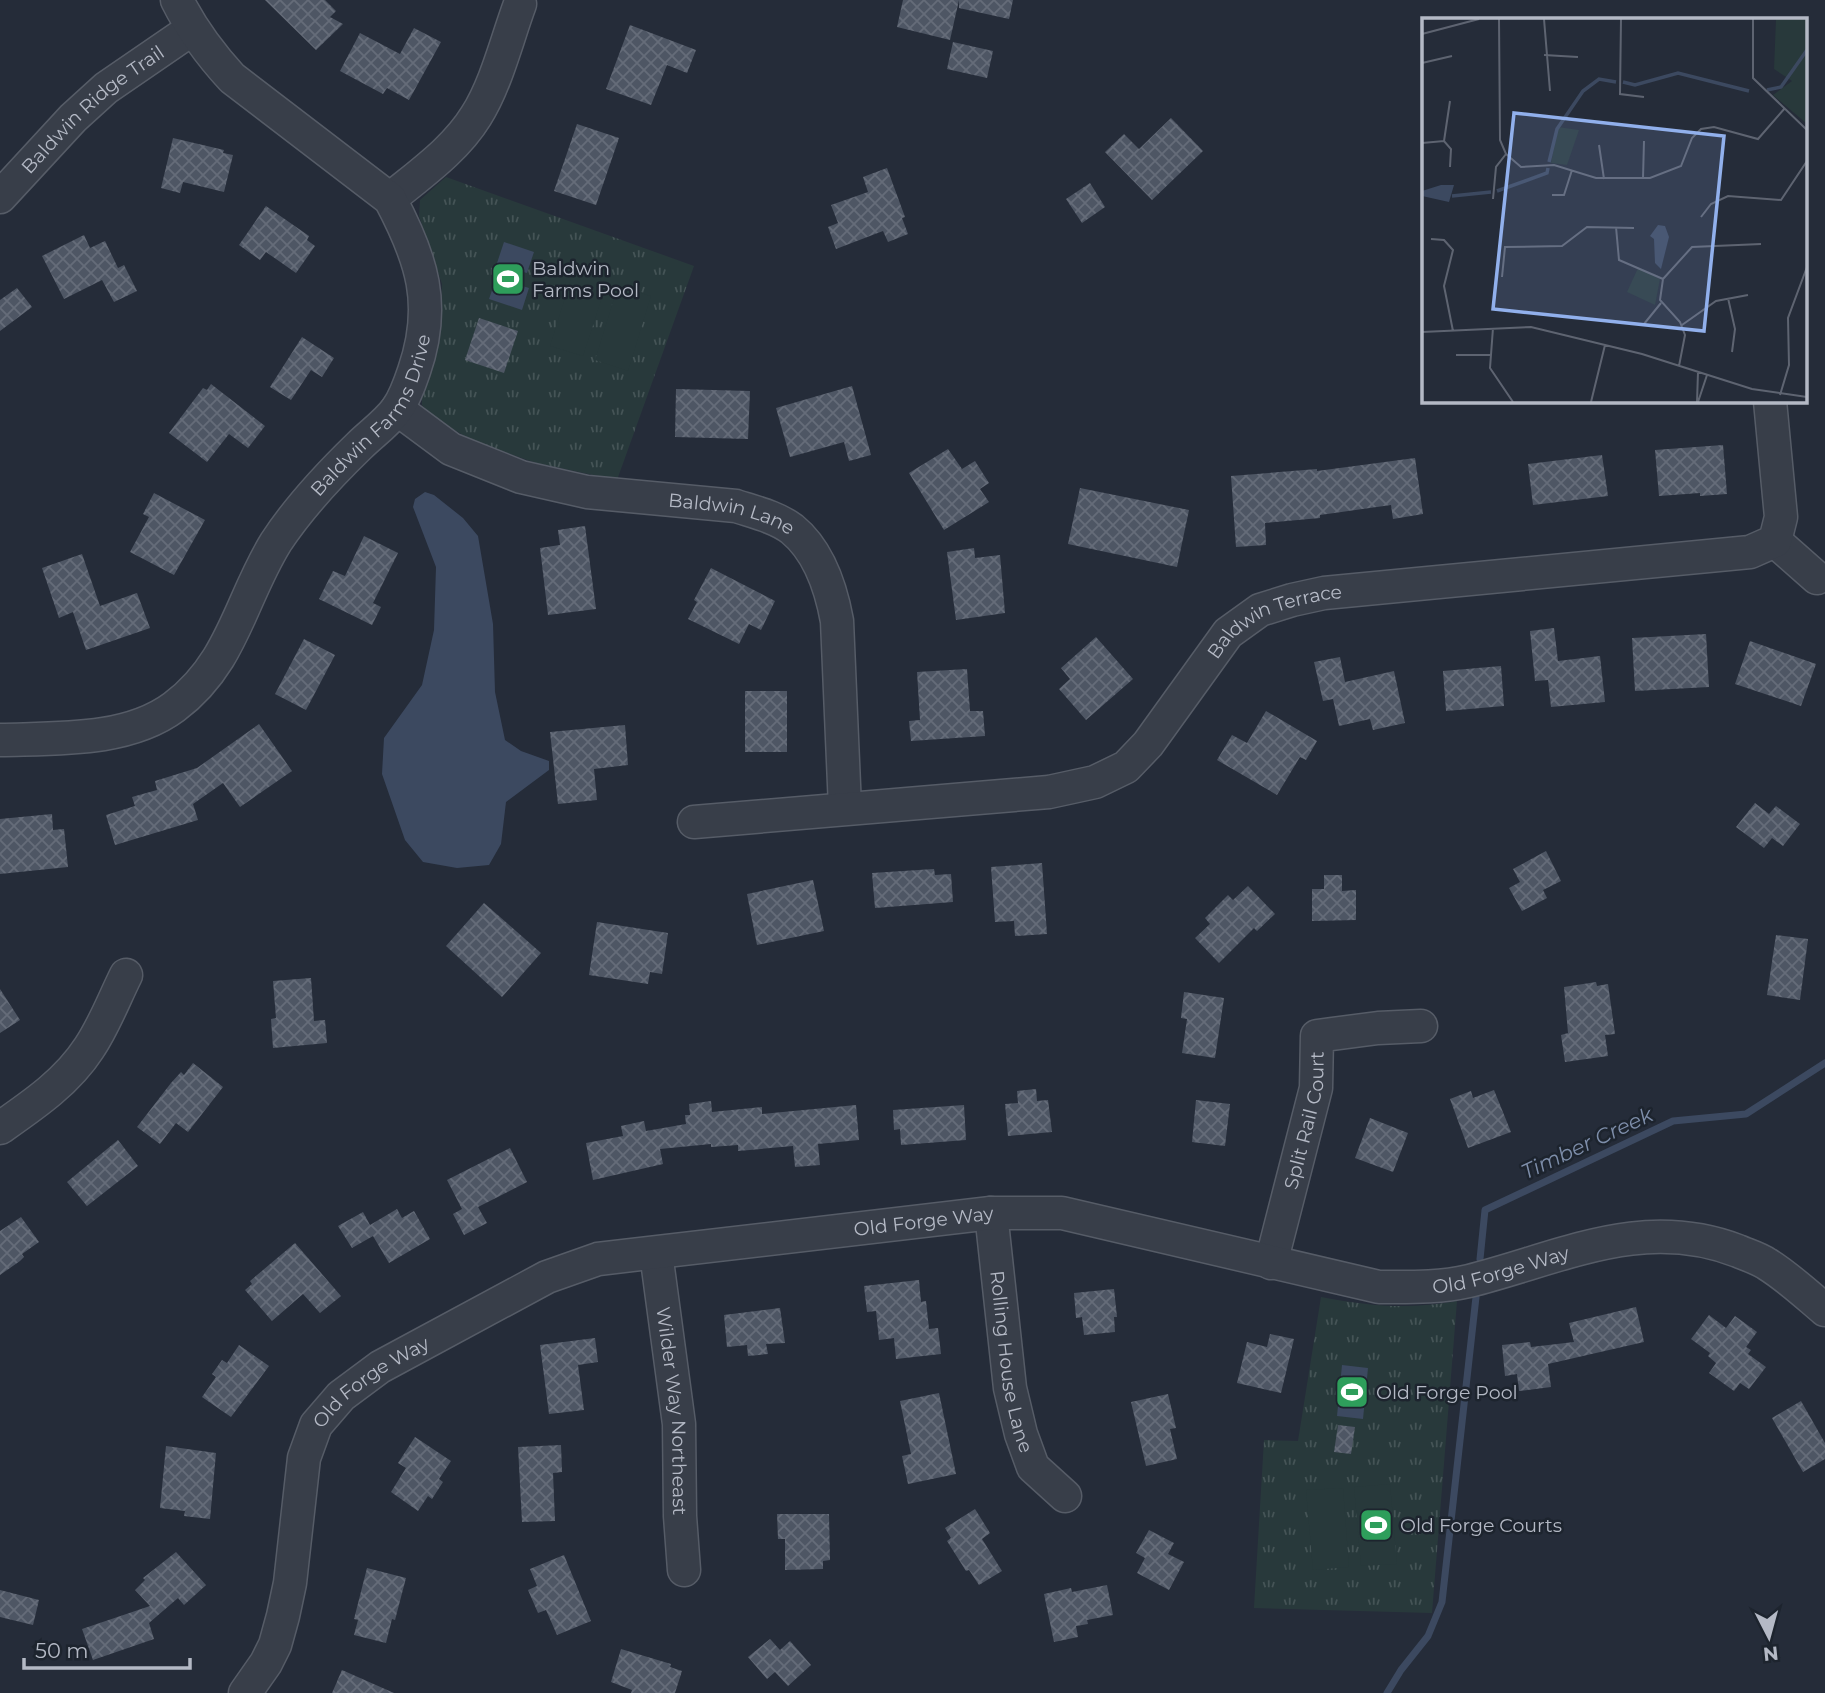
<svg xmlns="http://www.w3.org/2000/svg" width="1825" height="1693" viewBox="0 0 1825 1693" font-family="Montserrat,sans-serif">
<defs>
<pattern id="grass-tufts" width="24" height="20" patternUnits="userSpaceOnUse" patternTransform="scale(1.75)"><rect width="24" height="20" fill="#28393b"/><path d="M3 7l-1-3M5 7V3M7 7l1-3M15 17l-1-3M17 17v-4M19 17l1-3" fill="none" stroke="#455456"/></pattern>
<pattern id="building-cross-hatch" width="8" height="8" patternUnits="userSpaceOnUse" patternTransform="scale(1.75)"><rect width="8" height="8" fill="#4e5664"/><path d="M0 0l8 8M0 8l8-8" fill="none" stroke="#656c79"/></pattern>
</defs>
<rect width="100%" height="100%" fill="#252c39"/>
<g fill="url(#grass-tufts)">
<polygon points="446,177 694,266 617,480 536,463 475,442 432,417 422,405 422,395 439,336 442,284 419,216 420,200"/>
<path d="M1321,1297C1368,1306 1409,1310 1457,1301L1432,1613L1254,1608L1264,1440L1298,1441Z"/>
</g>
<g fill="#28393b">
<polygon points="573,272 607,282 583,356 550,346"/>
<polygon points="618,286 651,296 628,371 595,360"/>
<polygon points="1390,1484 1397,1564 1361,1566 1354,1487"/>
<polygon points="1343,1488 1349,1567 1313,1570 1306,1490"/>
</g>
<g fill="#3c4960">
<polygon points="504,242 534,252 527,273 523,272 519,285 529,288 522,310 489,299 500,267 496,266"/>
<polygon points="425,492 434,495 463,518 478,536 493,624 495,692 505,740 521,751 549,761 549,770 506,802 501,844 489,865 457,868 423,862 405,840 382,774 384,738 422,685 434,630 436,567 413,507 415,499"/>
<polygon points="1342,1365 1368,1368 1363,1419 1337,1416"/>
</g>
<g fill="none" stroke-linecap="round" stroke-linejoin="round">
<g stroke="#3c4960" stroke-width="7">
<polyline points="1480,1259 1485,1210 1673,1121 1746,1114 1825,1063"/>
<polyline points="1387,1693 1401,1670 1428,1636 1442,1602 1476,1297"/>
</g>
</g>
<g fill="url(#building-cross-hatch)">
<polygon points="265,0 325,0 336,11 330,17 343,24 316,50"/>
<polygon points="903,0 959,0 950,40 897,27"/>
<polygon points="959,0 1013,0 1009,19 959,8"/>
<polygon points="630,25 696,50 687,73 667,65 651,105 606,89"/>
<polygon points="414,28 441,42 409,100 387,88 383,94 340,71 360,33 400,54"/>
<polygon points="953,42 993,51 987,78 947,69"/>
<polygon points="1171,118 1203,151 1152,200 1105,152 1124,134 1139,149"/>
<polygon points="577,124 619,138 596,205 554,191"/>
<polygon points="173,138 224,150 223,153 233,155 224,192 183,182 180,193 161,188"/>
<polygon points="887,168 905,217 902,218 908,234 888,242 883,231 836,249 828,227 838,223 831,205 868,192 863,177"/>
<polygon points="1090,183 1105,207 1082,223 1066,199"/>
<polygon points="266,206 309,236 307,240 315,246 296,273 266,252 260,260 239,245"/>
<polygon points="84,235 90,248 105,241 118,268 124,265 137,291 114,302 102,280 64,299 42,256"/>
<polygon points="17,288 32,307 0,331 0,300"/>
<polygon points="479,318 518,331 504,373 465,360"/>
<polygon points="302,337 334,358 322,377 311,370 291,400 270,387"/>
<polygon points="211,384 265,426 248,448 229,434 207,462 169,433 203,388 207,390"/>
<polygon points="852,386 871,455 849,461 844,442 790,457 776,408"/>
<polygon points="676,389 750,391 748,439 675,437"/>
<polygon points="1723,445 1727,494 1700,496 1700,493 1659,496 1655,450"/>
<polygon points="948,449 962,469 975,461 989,483 980,489 989,502 944,530 909,473"/>
<polygon points="1602,455 1608,496 1533,505 1528,464"/>
<polygon points="1415,458 1423,514 1393,519 1391,505 1320,515 1320,518 1265,523 1266,545 1236,547 1231,476 1317,469 1317,471"/>
<polygon points="1080,488 1189,510 1177,567 1068,544"/>
<polygon points="154,493 205,520 174,575 130,552 149,517 143,514"/>
<polygon points="585,526 596,609 548,615 540,548 560,545 558,530"/>
<polygon points="364,536 398,553 373,603 381,607 372,625 319,599 333,571 345,576"/>
<polygon points="974,548 975,558 1000,555 1005,613 956,620 947,552"/>
<polygon points="82,554 100,606 137,593 150,628 86,650 73,612 59,618 42,568"/>
<polygon points="711,568 775,601 761,630 749,624 739,644 688,619 697,602 694,600"/>
<polygon points="1554,628 1558,661 1600,656 1605,702 1551,707 1548,680 1535,681 1530,631"/>
<polygon points="1706,634 1709,687 1635,691 1632,638"/>
<polygon points="1096,637 1133,679 1086,720 1059,689 1070,679 1061,668"/>
<polygon points="304,639 335,655 306,710 275,694"/>
<polygon points="1750,641 1816,664 1801,706 1735,684"/>
<polygon points="1340,657 1345,682 1394,671 1405,723 1373,730 1370,719 1339,726 1333,699 1323,701 1314,662"/>
<polygon points="1501,666 1504,706 1446,711 1443,671"/>
<polygon points="967,669 970,711 983,711 985,736 911,741 909,721 920,720 917,672"/>
<rect x="745" y="691" width="42" height="61"/>
<polygon points="1266,711 1317,741 1306,760 1300,757 1277,795 1217,760 1232,735 1247,743"/>
<polygon points="259,724 292,771 240,807 223,783 193,804 198,820 115,845 106,815 135,806 132,797 157,790 155,781 197,768"/>
<polygon points="625,725 628,765 594,769 597,800 558,804 550,732"/>
<polygon points="1755,803 1769,814 1776,806 1800,824 1783,846 1772,838 1764,848 1736,827"/>
<polygon points="52,814 53,830 64,829 68,867 0,874 0,819"/>
<polygon points="1546,851 1561,881 1543,890 1547,898 1522,911 1509,888 1520,882 1513,869"/>
<polygon points="1042,863 1047,934 1015,936 1014,921 995,922 991,867"/>
<polygon points="934,869 935,875 951,874 953,902 875,908 872,873"/>
<polygon points="1324,875 1342,875 1342,891 1356,890 1356,920 1312,921 1312,889 1324,889"/>
<polygon points="813,880 824,931 757,945 747,894"/>
<polygon points="1248,886 1275,914 1257,931 1254,928 1219,963 1195,938 1210,924 1205,918 1228,895 1233,900"/>
<polygon points="484,903 541,953 502,997 446,946"/>
<polygon points="597,922 668,933 662,974 650,972 648,984 589,975"/>
<polygon points="1776,935 1808,939 1800,1000 1767,995"/>
<polygon points="311,978 314,1021 325,1020 327,1043 273,1048 271,1019 276,1018 273,981"/>
<polygon points="1596,982 1597,986 1608,984 1615,1034 1605,1035 1608,1056 1565,1062 1561,1035 1568,1033 1564,987"/>
<polygon points="0,989 20,1020 0,1033"/>
<polygon points="1184,992 1224,998 1215,1058 1182,1053 1187,1019 1181,1018"/>
<polygon points="193,1063 223,1087 188,1132 176,1123 160,1144 137,1127 171,1083 181,1072 184,1075"/>
<polygon points="1036,1089 1037,1101 1048,1100 1052,1132 1008,1136 1005,1104 1018,1103 1017,1091"/>
<polygon points="1494,1090 1511,1132 1468,1148 1450,1099 1471,1091 1473,1098"/>
<polygon points="1196,1100 1230,1104 1225,1146 1192,1142"/>
<polygon points="711,1101 712,1112 762,1107 762,1114 856,1105 859,1140 818,1144 820,1165 795,1167 793,1146 738,1151 738,1145 711,1147 711,1144 660,1149 663,1164 593,1180 586,1143 623,1136 621,1126 644,1121 646,1131 686,1124 685,1115 690,1115 689,1104"/>
<polygon points="964,1105 966,1140 901,1145 900,1129 894,1130 893,1110"/>
<polygon points="1370,1118 1408,1133 1393,1172 1355,1158"/>
<polygon points="118,1140 138,1166 87,1206 67,1182"/>
<polygon points="510,1148 527,1182 478,1207 487,1223 464,1235 453,1214 462,1209 447,1180"/>
<polygon points="397,1209 402,1218 414,1211 430,1239 389,1263 373,1236 352,1248 338,1226 363,1212 370,1225"/>
<polygon points="21,1217 39,1242 22,1254 24,1257 20,1261 0,1275 0,1231"/>
<polygon points="295,1243 341,1296 320,1313 303,1294 272,1321 245,1290 252,1284 250,1281"/>
<polygon points="919,1280 921,1302 926,1301 929,1329 938,1328 941,1354 896,1359 894,1338 879,1340 876,1311 867,1312 864,1286"/>
<polygon points="1114,1289 1117,1317 1114,1317 1115,1332 1084,1335 1082,1317 1076,1318 1074,1293"/>
<polygon points="1636,1307 1644,1342 1548,1364 1551,1387 1519,1391 1517,1374 1505,1376 1502,1345 1530,1342 1531,1347 1574,1342 1569,1323"/>
<polygon points="780,1308 785,1343 766,1344 768,1354 748,1356 747,1345 727,1347 724,1315"/>
<polygon points="1709,1315 1726,1328 1735,1316 1757,1332 1746,1347 1751,1350 1748,1354 1766,1367 1749,1389 1740,1383 1734,1391 1709,1373 1716,1363 1708,1356 1710,1353 1691,1339"/>
<polygon points="1270,1334 1294,1339 1281,1393 1237,1383 1247,1342 1267,1347"/>
<polygon points="595,1338 598,1362 578,1365 584,1410 549,1414 540,1345"/>
<polygon points="239,1345 269,1366 231,1417 202,1397 216,1377 212,1374 222,1360 227,1363"/>
<polygon points="939,1393 956,1474 908,1484 902,1456 911,1454 900,1401"/>
<polygon points="1168,1394 1176,1428 1170,1429 1177,1459 1146,1466 1131,1402"/>
<polygon points="1801,1401 1825,1443 1825,1459 1803,1472 1772,1418"/>
<polygon points="1338,1425 1355,1427 1351,1454 1334,1452"/>
<polygon points="415,1437 451,1461 439,1479 443,1482 432,1499 428,1496 418,1511 391,1492 406,1468 398,1463"/>
<polygon points="561,1445 562,1472 553,1473 555,1521 522,1522 518,1447"/>
<polygon points="166,1446 216,1453 210,1519 184,1516 185,1511 160,1508"/>
<polygon points="975,1509 990,1533 982,1539 1002,1571 979,1585 969,1570 966,1571 947,1541 951,1538 945,1528"/>
<polygon points="777,1514 829,1514 830,1560 823,1561 823,1569 785,1570 785,1539 778,1539"/>
<polygon points="1149,1530 1174,1543 1168,1554 1184,1562 1169,1590 1137,1573 1145,1558 1136,1553"/>
<polygon points="176,1552 206,1585 184,1605 178,1598 149,1623 154,1639 93,1660 82,1629 150,1606 135,1590 145,1580 143,1578"/>
<polygon points="564,1555 591,1621 557,1635 546,1610 538,1613 528,1590 537,1586 530,1569"/>
<polygon points="367,1568 406,1578 395,1620 392,1619 386,1643 354,1635 358,1620 354,1619"/>
<polygon points="1107,1585 1113,1615 1087,1620 1088,1624 1076,1626 1078,1637 1054,1642 1044,1594 1071,1588 1072,1592"/>
<polygon points="0,1590 39,1600 33,1625 0,1617"/>
<polygon points="770,1639 780,1650 790,1641 811,1665 788,1686 775,1672 767,1679 748,1657"/>
<polygon points="621,1649 671,1664 670,1667 682,1671 675,1693 631,1693 632,1690 611,1682"/>
<polygon points="342,1670 394,1693 332,1693"/>
</g>
<g fill="none" stroke-linecap="round" stroke-linejoin="round">
<defs>
<g id="minor">
<path id="s1" d="M0,197L73,118L106,88L192,29"/>
<path d="M390,199C420,174 455,150 476,116C496,85 507,39 520,4"/>
<path id="s2" d="M397,409L451,449L521,477L587,492L736,506C754,512 776,517 792,529C819,551 831,588 837,621L845,808"/>
<polyline points="1775,541 1817,578"/>
<path id="s3" d="M0,740C56,738 127,742 174,707C233,663 240,600 276,542C299,507 329,475 359,446C371,434 387,423 397,409C404,399 410,383 414,371C437,305 422,259 390,199L232,78C209,53 192,30 177,0"/>
<path id="s4" d="M694,822L1049,792L1095,782L1126,767L1148,744L1228,633L1260,610L1292,600L1324,593L1750,552L1775,541L1781,517L1770,401"/>
<path d="M0,1128C33,1105 67,1082 89,1048C104,1026 114,999 126,975"/>
<path id="s5" d="M991,1213L1010,1388L1021,1434L1033,1467L1065,1496"/>
<path id="s6" d="M656,1253L679,1424L680,1516L684,1570"/>
<path id="s7" d="M1271,1263L1316,1088L1317,1036L1378,1028L1421,1026"/>
<path id="s8" d="M245,1693L266,1663L275,1645L283,1616L290,1583L304,1458L316,1425L341,1396L380,1367L547,1277L598,1259L991,1213H1062L1379,1287C1409,1287 1439,1288 1469,1281C1561,1258 1642,1214 1738,1251C1747,1255 1758,1258 1767,1264C1788,1277 1806,1294 1825,1310"/>
</g>
</defs>
<use href="#minor" stroke="#565c67" stroke-width="35"/>
<use href="#minor" stroke="#383e49" stroke-width="32"/>
</g>
<defs>
<symbol id="stadium-square" viewBox="-11 -11 22 22"><rect x="-9" y="-9" width="18" height="18" rx="4" fill="#2e9e5b" stroke="#1d242e"/><path d="M0-5a6.5 5 0 1 0 0 10a6.5 5 0 1 0 0-10ZM-3.5-1.8h7v3.6h-7Z" fill="#fff"/></symbol>
</defs>
<g fill-rule="evenodd">
<use href="#stadium-square" x="489" y="260" width="38" height="38"/>
<use href="#stadium-square" x="1333" y="1373" width="38" height="38"/>
<use href="#stadium-square" x="1357" y="1506" width="38" height="38"/>
</g>
<g text-anchor="middle" dominant-baseline="central" stroke-width="5" stroke-linejoin="round" paint-order="stroke">
<g font-size="19" fill="#b4b9c5" stroke="#1d242e">
<text stroke="none"><textPath href="#s1" startOffset="128">Baldwin Ridge Trail</textPath></text>
<text stroke="none"><textPath href="#s3" startOffset="537">Baldwin Farms Drive</textPath></text>
<text stroke="none"><textPath href="#s2" startOffset="357">Baldwin Lane</textPath></text>
<text stroke="none"><textPath href="#s4" startOffset="654">Baldwin Terrace</textPath></text>
<text stroke="none"><textPath href="#s7" startOffset="147">Split Rail Court</textPath></text>
<text stroke="none"><textPath href="#s8" startOffset="940">Old Forge Way</textPath></text>
<text stroke="none"><textPath href="#s8" startOffset="1528">Old Forge Way</textPath></text>
<text stroke="none"><textPath href="#s5" startOffset="150">Rolling House Lane</textPath></text>
<text stroke="none"><textPath href="#s8" startOffset="352">Old Forge Way</textPath></text>
<text stroke="none"><textPath href="#s6" startOffset="159">Wilder Way Northeast</textPath></text>
</g>
<g font-size="19" fill="#b4b9c5" stroke="#1d242e" text-anchor="start">
<text x="532" y="268">Baldwin<tspan x="532" dy="22">Farms Pool</tspan></text>
<text x="1376" y="1392">Old Forge Pool</text>
<text x="1400" y="1525">Old Forge Courts</text>
</g>
<g font-size="21" font-style="italic" fill="#7e8eaa" stroke="#1d242e">
<text transform="translate(1587 1143) rotate(-25)">Timber Creek</text>
</g>
</g>
<g transform="translate(1422 18)">
<rect width="385" height="385" fill="#252c39"/>
<path d="M354,1H385V106L351,77L370,63L352,51ZM136,109L157,112L145,147L129,145ZM216,250L238,261L233,287L205,274Z" fill="#28393b"/>
<path d="M19,167H32L27,184L0,178V173ZM236,207L243,208L247,219L239,251L233,245L232,221L228,218Z" fill="#3c4960"/>
<path fill="none" stroke="#3c4960" stroke-width="3.5" d="M201,64L213,67L256,55L327,73M345,72L359,69L385,32M127,144L135,111L161,73L177,61L194,64M75,173L125,155L126,150M30,178L69,174"/>
<path fill="none" stroke="#5e6471" stroke-width="2" d="M77,1L78,122L84,136L99,149L132,147L174,160H228L259,148L270,120L279,111L292,109L336,121L363,90M122,1L128,73M199,1L198,76L222,79M331,1V60L385,112M0,16L57,1M122,37L156,39M0,45L30,38M22,123L28,83M0,125L22,123L29,131L28,149M177,127L182,161M221,160L222,123M130,177H142L150,152M71,181L74,149L84,136M279,199L289,186L306,178L359,182L385,143M194,209L197,242L241,261M9,221L22,222L31,232L22,268L31,313M80,259L83,229L140,228L165,209L212,210M306,280L313,311L310,334M222,306L239,285M260,307L294,283L326,277M71,310L68,350L91,384M0,314L109,309L220,336L330,371L385,379M34,337H68M257,348L263,317L258,304L238,282L241,261L270,229L339,226M358,377L367,347L366,300L385,249M169,384L183,327M275,384L276,354M276,384L285,357"/>
<path fill="#91b0ec" fill-opacity="0.15" stroke="#91b0ec" stroke-width="3.5" d="M92,95L302,118L282,313L71,291Z"/>
<rect width="385" height="385" fill="none" stroke="#b4b9c5" stroke-width="3.5"/>
</g>
<g transform="translate(1769 1637) rotate(174)" stroke="#1d242e" stroke-width="5" paint-order="stroke">
<path d="M0-5L12 26L0 18L-12 26Z" fill="#b4b9c5"/>
<text y="-10" font-size="19" font-weight="bold" text-anchor="middle" fill="#b4b9c5">N</text>
</g>
<path d="M24 1658v10h166v-10" fill="none" stroke="#b4b9c5" stroke-width="3.5"/>
<text x="35" y="1658" font-size="21" fill="#b4b9c5" stroke="#1d242e" stroke-width="5" paint-order="stroke">50 m</text>
</svg>
